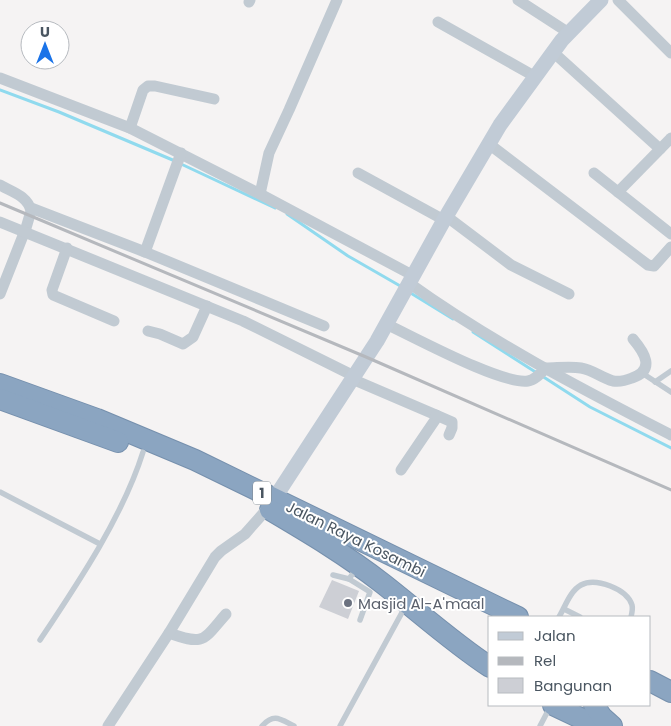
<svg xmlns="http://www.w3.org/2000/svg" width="671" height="726" viewBox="0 0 671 726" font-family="Poppins,sans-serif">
<rect width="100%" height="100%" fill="#f5f3f3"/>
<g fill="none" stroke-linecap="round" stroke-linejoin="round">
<g stroke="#90daee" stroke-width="3">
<polyline points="0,90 59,112 175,161"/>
<polyline points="181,164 275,208"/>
<polyline points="287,214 348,256 402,287"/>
<polyline points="409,292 453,319"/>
<polyline points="473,332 537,373"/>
<polyline points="542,376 590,407 671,448"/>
</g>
</g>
<polygon fill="#cdcfd5" points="332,580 359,591 348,619 319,607"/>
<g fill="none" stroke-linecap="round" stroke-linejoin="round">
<defs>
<g id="highway">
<polyline points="0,384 97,419 195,460 518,617"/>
<polyline points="0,399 118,442"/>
<path d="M270,510C309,533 346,555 382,583C418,611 452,642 490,667"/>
<polyline points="650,681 671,692"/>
<polyline points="553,705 597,726"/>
<polyline points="594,705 602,717 612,726"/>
</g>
</defs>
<use href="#highway" stroke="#7690ad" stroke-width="22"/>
<g stroke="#c1cad2" stroke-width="5.5">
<polyline points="642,373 671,392"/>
<polyline points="655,382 671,371"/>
<polyline points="0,492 100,544"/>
<polyline points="356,569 349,579 370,592 360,620"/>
<polyline points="333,575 349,579"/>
<polyline points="564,609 580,617"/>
<path d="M559,617C565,607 570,591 581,585C596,577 627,589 632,605C633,609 632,613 631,617"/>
<path d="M40,640C78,583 123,516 143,452"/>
<path d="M262,726C274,713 280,719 294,726"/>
<polyline points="340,726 405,607"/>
<polyline points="540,726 550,707"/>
</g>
<g stroke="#c1cad2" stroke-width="11">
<polyline points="518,0 569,33"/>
<polyline points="618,0 671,53"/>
<polyline points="249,2 250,0"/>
<polyline points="438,22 534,76"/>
<polyline points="553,52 660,149"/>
<polyline points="0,78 130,128 260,194 414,276"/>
<polyline points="130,128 143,90 148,86 155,86 214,99"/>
<polyline points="489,144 648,265 654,266 671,247"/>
<polyline points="358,173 444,220"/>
<polyline points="594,173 671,234"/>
<path d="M0,185C12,192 28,196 31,211L26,228L0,294"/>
<polyline points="618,192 671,138"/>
<polyline points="260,194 269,153 289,110 337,0"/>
<polyline points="31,208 145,252 324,326"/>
<polyline points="446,216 511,265 569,294"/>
<polyline points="0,222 243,321 354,376"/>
<polyline points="67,248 52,290 53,295 114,321"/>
<polyline points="145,252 181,153"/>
<path d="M409,283C491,342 582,389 671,435"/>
<path d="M386,324C414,337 502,385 528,381C535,380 541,373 546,368C557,368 570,366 581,368C593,370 602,378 613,381C619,382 627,380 632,378C656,370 644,352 633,339"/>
<polyline points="148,331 160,334 183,344 193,337 207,306"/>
<polyline points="352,379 436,415 435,420 401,470"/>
<polyline points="436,415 452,422 452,428 449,435"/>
<path d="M169,633C205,646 203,640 226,614"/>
<polyline points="108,726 169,633 215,557 221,551 245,534 267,509"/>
</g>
<polyline stroke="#c1cbd6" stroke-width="15" points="274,499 377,341 444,220 500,125 562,40 601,0"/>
<use href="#highway" stroke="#8ba5c1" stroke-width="20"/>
<polyline stroke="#b5b8bd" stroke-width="3" points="0,203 366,357 671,490"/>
</g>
<circle fill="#6b7280" stroke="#fff" stroke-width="2" cx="348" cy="603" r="5"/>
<g text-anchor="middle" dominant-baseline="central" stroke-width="4" stroke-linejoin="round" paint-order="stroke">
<rect fill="#fff" stroke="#808990" stroke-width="1" x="253" y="481.5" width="18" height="23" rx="4"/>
<g font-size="14" font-weight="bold" fill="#4a5661">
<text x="262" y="493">1</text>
</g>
<g font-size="15" fill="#4a5661" stroke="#fff">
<text transform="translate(356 539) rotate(26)">Jalan Raya Kosambi</text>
</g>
<g font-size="15" fill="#5b616d" stroke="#fff" text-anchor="start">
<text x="358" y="603">Masjid Al-A'maal</text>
</g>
</g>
<rect x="488" y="616" width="162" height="90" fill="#ffffff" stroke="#b7bbc0"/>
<rect x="498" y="632" width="25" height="8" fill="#c1cbd6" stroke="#b7bbc0"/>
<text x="534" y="641" font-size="15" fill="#4a5661">Jalan</text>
<rect x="498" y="657" width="25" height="8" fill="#b5b8bd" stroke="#b7bbc0"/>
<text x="534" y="666" font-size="15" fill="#4a5661">Rel</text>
<rect x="498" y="678" width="25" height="15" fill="#cdcfd5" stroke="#b7bbc0"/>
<text x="534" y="691" font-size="15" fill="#4a5661">Bangunan</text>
<g transform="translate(45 45)"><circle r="24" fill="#ffffff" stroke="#b7bbc0"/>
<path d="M0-4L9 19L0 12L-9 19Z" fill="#1a73e8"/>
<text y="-8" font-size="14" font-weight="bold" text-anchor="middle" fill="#4a5661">U</text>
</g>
</svg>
